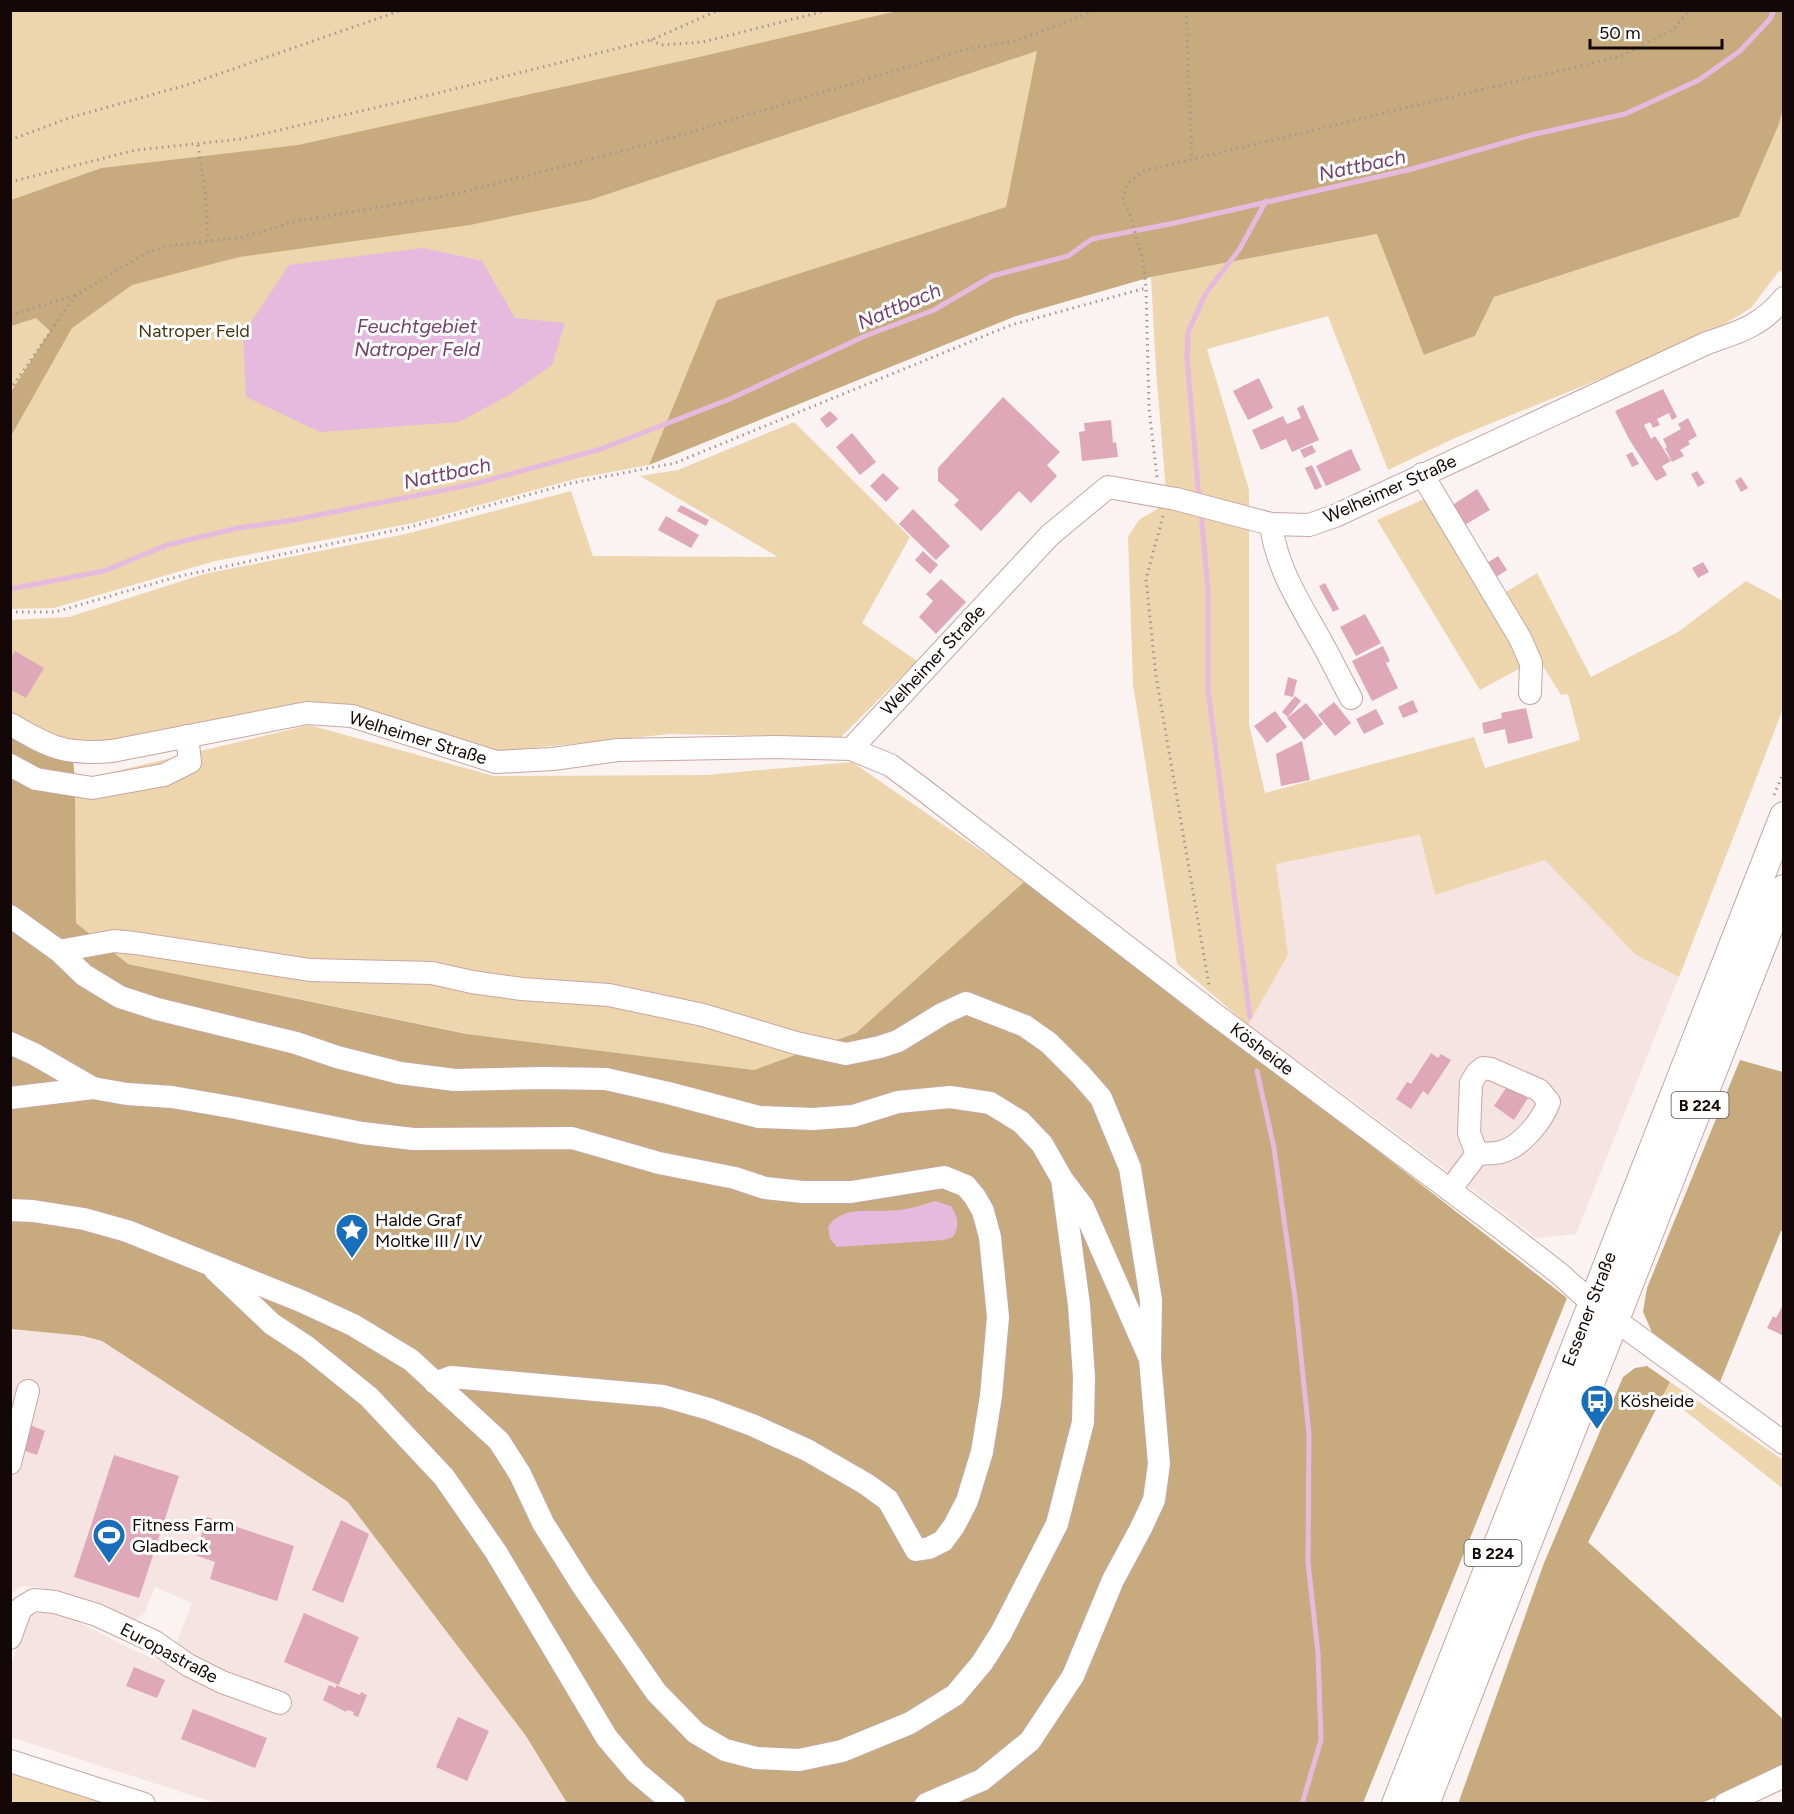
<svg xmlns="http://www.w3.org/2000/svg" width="1794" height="1814" viewBox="0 0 1794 1814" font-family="Figtree,sans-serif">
<rect width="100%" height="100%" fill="#faf3f2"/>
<g fill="#f6e4e3">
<polygon points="1421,835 1435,895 1545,860 1636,955 1679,977 1576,1234 1537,1238 1317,1074 1248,1025 1288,955 1275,864"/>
<polygon points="11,1329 83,1336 102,1341 348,1502 526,1736 567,1803 216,1803 11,1737 11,1666 28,1616 45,1612 63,1614 135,1651 168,1664 192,1603 155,1587 144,1614 136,1619 38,1587 21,1586 11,1594"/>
</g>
<g fill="#edd5ad">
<polygon points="10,11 1692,11 682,385 649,465 579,478 413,523 215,561 54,608 11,609 11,230 129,165 101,168 11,200"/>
<polygon points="1783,109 1783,272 1779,271 1751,308 1703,337 1455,438 1388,470 1328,316 1207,349 1249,490 1249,724 1265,793 1474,737 1485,768 1580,740 1568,694 1561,695 1532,648 1526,665 1480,690 1377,520 1438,493 1501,595 1537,573 1591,677 1678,632 1746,581 1783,601 1783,709 1679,977 1636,955 1545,860 1435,895 1420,835 1276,864 1288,955 1248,1025 1177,964 1133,684 1128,537 1139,520 1167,503 1156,370 1151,277 1377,234 1425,355 1475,336 1494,297 1739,217 1779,124"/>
<polygon points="794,422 910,537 862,623 917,661 841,737 670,734 492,752 381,714 120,742 65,741 11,715 11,620 69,617 204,574 406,534 571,491 593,556 778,557 640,476 678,470"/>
<polygon points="309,725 494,776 706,775 852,762 1025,881 856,1033 754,1070 474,1035 128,964 76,924 75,781"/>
<polygon points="1670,1382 1783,1460 1783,1489 1664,1394"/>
<polygon points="11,1770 114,1803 11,1803"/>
</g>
<g fill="#c7ab7e">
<polygon points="897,11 1783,11 1783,109 1779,124 1739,217 1494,297 1475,336 1424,355 1377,234 1151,277 1016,316 649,465 717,300 1006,207 1037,51 590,200 470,225 239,257 132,285 72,328 11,436 11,392 50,331 36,318 11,326 11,200 101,168 298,145 695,58"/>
<polygon points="10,734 73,759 75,781 76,923 128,964 467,1034 754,1070 856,1033 1025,881 1238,1042 1567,1298 1363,1803 567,1803 526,1736 348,1502 102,1341 83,1336 11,1329"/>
<polygon points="1740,1060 1783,1072 1783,1231 1781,1231 1720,1382 1652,1332 1643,1312 1647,1288"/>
<polygon points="1647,1366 1670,1382 1588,1542 1783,1719 1783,1769 1702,1803 1458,1804 1544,1563 1623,1377 1635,1368"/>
</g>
<g fill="#e5bade">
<polygon points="423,248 482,261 515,318 565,323 552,365 509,395 459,422 320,432 246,397 243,334 289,265"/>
<path d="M935,1201L951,1206C958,1217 960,1225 953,1237L944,1240L837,1247L830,1239L828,1227C842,1204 874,1213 898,1210C911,1209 922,1205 935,1201Z"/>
</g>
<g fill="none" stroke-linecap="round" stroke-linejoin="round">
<g stroke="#e5bade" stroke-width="5">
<polyline points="1199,499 1187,357 1188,332 1206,293 1239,250 1266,201"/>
<polyline points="1201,511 1208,591 1208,690 1250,1017"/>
<polyline points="10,589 104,571 167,545 238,528 293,520 474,484 601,449 730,399 865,336 934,310 992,276 1068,256 1092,239 1175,223 1412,169 1531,135 1625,114 1699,80 1740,51 1770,19 1774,10"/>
<polyline points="1257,1071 1274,1148 1295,1298 1309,1434 1308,1562 1318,1653 1321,1740 1302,1804"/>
</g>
</g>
<g fill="#dfa8b8">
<polygon points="1259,378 1273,408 1248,420 1233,391"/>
<polygon points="1663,389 1677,417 1672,420 1669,413 1657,419 1660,425 1653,428 1650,422 1644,425 1651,439 1655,436 1671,461 1662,466 1667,475 1656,481 1629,439 1615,411"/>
<polygon points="1003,397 1060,452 1047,465 1057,476 1031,503 1019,491 981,531 954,505 959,500 938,481 938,468"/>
<polygon points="1303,405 1319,440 1292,452 1286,439 1261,450 1252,430 1283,416 1287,424 1301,418 1297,408"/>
<polygon points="830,411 838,419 827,428 820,419"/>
<polygon points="1688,418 1697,436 1688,441 1690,444 1680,450 1684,456 1672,462 1665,448 1667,447 1663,439 1681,429 1678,424"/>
<polygon points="1111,420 1113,443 1116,442 1118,457 1082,461 1079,432 1085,431 1084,423"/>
<polygon points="852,433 876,462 860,475 836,447"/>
<polygon points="1312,445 1316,452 1304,458 1300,450"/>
<polygon points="1351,449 1361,470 1326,486 1316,466"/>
<polygon points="1632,452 1639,464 1632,467 1626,455"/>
<polygon points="1312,465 1322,487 1315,490 1305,468"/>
<polygon points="1697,471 1705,483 1698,487 1691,474"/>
<polygon points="883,473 899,488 886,502 870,486"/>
<polygon points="1741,477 1748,488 1741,492 1735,481"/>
<polygon points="1477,489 1490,510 1463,526 1451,506"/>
<polygon points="681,505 709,520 706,526 677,511"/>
<polygon points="913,509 950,546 936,560 899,524"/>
<polygon points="666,516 699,535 691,548 658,530"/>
<polygon points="923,551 938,565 930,574 915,560"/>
<polygon points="1498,556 1507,570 1493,579 1484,565"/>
<polygon points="1703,562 1709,572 1698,578 1692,568"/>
<polygon points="941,579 966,602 936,634 919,617 933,601 926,594"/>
<polygon points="1325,583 1339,609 1333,612 1319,586"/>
<polygon points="1365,614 1381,643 1356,656 1340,627"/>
<polygon points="1383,646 1390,661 1386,663 1398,688 1372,701 1352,661"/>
<polygon points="15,651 44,668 26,698 10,689 10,659"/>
<polygon points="1288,677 1297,680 1293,697 1284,695"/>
<polygon points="1295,696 1301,701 1288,717 1282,712"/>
<polygon points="1413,700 1418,712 1403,718 1398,707"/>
<polygon points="1334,702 1351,723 1335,736 1318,715"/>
<polygon points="1306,703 1323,724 1304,740 1287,718"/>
<polygon points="1526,708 1533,738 1508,744 1505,729 1484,734 1482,723 1502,718 1501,713"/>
<polygon points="1376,709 1384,724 1364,734 1356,719"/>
<polygon points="1275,711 1287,727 1267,743 1254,726"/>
<polygon points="1302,741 1310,780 1281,786 1276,754"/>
<polygon points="1431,1053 1438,1058 1441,1054 1451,1060 1428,1095 1423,1091 1411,1109 1396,1099 1407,1082 1411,1084"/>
<polygon points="1508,1085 1528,1098 1514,1120 1494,1106"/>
<polygon points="1784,1303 1784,1336 1767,1328 1773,1316 1776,1318"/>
<polygon points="30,1425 45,1431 37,1455 22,1450"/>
<polygon points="114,1455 179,1476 139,1598 74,1577"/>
<polygon points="207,1517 294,1546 277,1601 210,1579 215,1562 195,1555"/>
<polygon points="341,1520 369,1534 343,1603 312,1590"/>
<polygon points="304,1613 359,1637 339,1685 284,1662"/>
<polygon points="134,1667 165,1680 157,1698 126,1686"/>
<polygon points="329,1685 336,1688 336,1685 360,1695 361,1692 367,1695 358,1717 353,1715 354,1712 347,1710 346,1712 323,1700"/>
<polygon points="193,1709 267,1738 255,1768 181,1739"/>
<polygon points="458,1717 489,1731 467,1781 436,1767"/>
</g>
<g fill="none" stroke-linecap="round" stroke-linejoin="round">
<defs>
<g id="minor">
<polyline points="1422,474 1520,638 1531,663 1530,693"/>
<path d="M1271,524C1276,568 1301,605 1322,643C1332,661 1341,680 1351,698"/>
<path d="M10,724C51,748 65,755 112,751L307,713L352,716L496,762L553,759L618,750L776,747L851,749L890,765L921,788L1213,1013L1498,1226L1560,1274L1592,1303L1784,1443"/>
<path d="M851,749L1050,535L1108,487L1176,499L1271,524L1309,525L1335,516L1707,343C1739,332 1761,326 1784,298"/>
<polyline points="10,765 36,779 92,788 164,775 190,762 187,736"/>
<polyline points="10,916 59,951 84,975 120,997 157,1009 296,1043 337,1057 400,1073 455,1080 542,1078 606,1079 668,1093 759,1117 813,1119 853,1116 898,1102 950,1097 990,1103 1021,1122 1042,1144 1062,1179 1079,1305 1084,1377 1083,1422 1057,1524 1001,1633 982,1663 955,1695 910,1723 842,1751 799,1760 756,1758 725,1750 696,1733 656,1692 582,1585 543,1523 520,1474 499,1441 411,1360 353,1325 301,1301 127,1231 84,1219 33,1211 10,1210"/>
<polyline points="59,951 114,941 135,943 310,970 432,973 472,982 522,989 609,995 703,1015 796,1043 846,1054 880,1047 898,1041 942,1014 966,1003 1025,1026 1049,1043 1081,1075 1101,1098 1130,1168 1151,1300 1150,1359"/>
<polyline points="10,1043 34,1054 93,1088"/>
<polyline points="10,1098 93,1088 127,1094 172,1097 236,1108 362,1133 413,1139 572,1138 659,1163 735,1178 765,1188 803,1192 851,1192 944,1177 966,1186 975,1197 983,1211 990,1237 998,1317 991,1396 982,1452 967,1501 954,1526 943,1541 929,1548 916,1550 888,1500 866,1484 807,1450 752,1425 709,1409 663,1396 451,1377 435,1383"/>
<path d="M1450,1190L1477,1154C1485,1153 1494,1154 1501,1152C1521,1147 1542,1121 1549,1102L1539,1090L1491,1069L1483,1068L1477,1073L1471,1083L1469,1133L1477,1154"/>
<polyline points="215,1270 272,1324 307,1347 369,1397 444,1477 496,1552 607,1738 636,1772 674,1804"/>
<polyline points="10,1463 28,1391"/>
<polyline points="10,1638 21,1608 34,1600 55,1602 97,1615 155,1642 188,1665 222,1682 280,1703"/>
<polyline points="10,1761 144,1804"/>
<polyline points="926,1804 982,1780 1030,1741 1073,1676 1113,1580 1141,1528 1154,1500 1159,1464 1150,1359 1083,1207 1064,1182"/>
<polyline points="1725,1804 1784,1776"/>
</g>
<g id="major">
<polyline points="1396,1804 1784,816"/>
<path d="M1425,1804C1544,1499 1665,1195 1784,889"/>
</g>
</defs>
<use href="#minor" stroke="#c8a6a2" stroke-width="24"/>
<use href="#major" stroke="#c8a6a2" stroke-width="30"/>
<g stroke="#a09796" stroke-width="3" stroke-dasharray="1.5 4.5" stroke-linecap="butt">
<polyline points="1186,10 1192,160"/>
<polyline points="651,40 661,45 703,42 829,10"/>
<polyline points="10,140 69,118 190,84 402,10"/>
<polyline points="198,145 205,191 208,241"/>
<polyline points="10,182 136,150 241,139 434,94 651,40 719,10"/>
<polyline points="10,315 74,296"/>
<polyline points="10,390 75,296 144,254 168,246 244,237 293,222 460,193 671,138 967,49 1015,41 1097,10"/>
<polyline points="1157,477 1149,408 1146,288 1143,260 1130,215 1123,199 1127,184 1144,171 1621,56 1672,30 1690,10"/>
<polyline points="1163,516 1146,579 1156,676 1209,985"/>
<polyline points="10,612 55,612 176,577 410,527 572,483 675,463 1011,325 1146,288"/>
<polyline points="1774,795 1784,771"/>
</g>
<use href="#minor" stroke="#fff" stroke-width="22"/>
<use href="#major" stroke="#fff" stroke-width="28"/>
</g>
<defs>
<symbol id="sight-pin" viewBox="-11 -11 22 30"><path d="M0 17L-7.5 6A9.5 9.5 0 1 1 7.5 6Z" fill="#186ebb" stroke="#fff"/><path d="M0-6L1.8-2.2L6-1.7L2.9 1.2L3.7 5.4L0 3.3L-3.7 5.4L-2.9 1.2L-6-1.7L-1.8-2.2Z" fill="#fff"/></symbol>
<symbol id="bus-pin" viewBox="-11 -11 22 30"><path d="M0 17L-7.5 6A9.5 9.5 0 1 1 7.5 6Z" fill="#186ebb" stroke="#fff"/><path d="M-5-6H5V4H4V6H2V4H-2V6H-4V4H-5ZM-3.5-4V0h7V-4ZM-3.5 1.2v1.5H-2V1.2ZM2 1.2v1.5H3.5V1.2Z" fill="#fff"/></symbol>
<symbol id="stadium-pin" viewBox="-11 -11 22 30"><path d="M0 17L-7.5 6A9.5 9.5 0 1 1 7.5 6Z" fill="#186ebb" stroke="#fff"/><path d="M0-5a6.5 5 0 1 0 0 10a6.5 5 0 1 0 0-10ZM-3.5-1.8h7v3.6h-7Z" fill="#fff"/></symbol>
</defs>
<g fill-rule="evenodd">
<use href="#sight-pin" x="333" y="1211" width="38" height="52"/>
<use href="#bus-pin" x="1578" y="1382" width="38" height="52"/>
<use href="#stadium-pin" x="90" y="1516" width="38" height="52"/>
</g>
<g text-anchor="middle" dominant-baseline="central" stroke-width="6" stroke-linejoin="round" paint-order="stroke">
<g fill="#fff" stroke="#5a5251" stroke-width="1.5">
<rect x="1671.5" y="1092" width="57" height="26" rx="4.5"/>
<rect x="1464.5" y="1540" width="57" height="26" rx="4.5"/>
</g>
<g font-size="16" font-weight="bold" fill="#130807">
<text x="1700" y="1105">B 224</text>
<text x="1493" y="1553">B 224</text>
</g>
<g font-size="18" fill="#493510" stroke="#fff">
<text x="194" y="331">Natroper Feld</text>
</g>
<g font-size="18" fill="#130807" stroke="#fff">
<text transform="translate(1390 489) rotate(-24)">Welheimer Straße</text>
<text transform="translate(933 660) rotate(-47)">Welheimer Straße</text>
<text transform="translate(418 738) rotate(17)">Welheimer Straße</text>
<text transform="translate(1262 1049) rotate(37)">Kösheide</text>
<text transform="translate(1589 1309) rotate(-69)">Essener Straße</text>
<text transform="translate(169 1653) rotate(28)">Europastraße</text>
</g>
<g font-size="18" fill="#130807" stroke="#fff" text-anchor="start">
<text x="375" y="1220">Halde Graf<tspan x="375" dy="21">Moltke III / IV</tspan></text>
<text x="1620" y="1401">Kösheide</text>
<text x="132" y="1525">Fitness Farm<tspan x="132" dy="21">Gladbeck</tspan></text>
</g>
<g font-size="20" font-style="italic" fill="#76406e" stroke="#fff">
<text transform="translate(1362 165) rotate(-12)">Nattbach</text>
<text transform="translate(899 306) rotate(-23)">Nattbach</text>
<text x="417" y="326">Feuchtgebiet<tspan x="417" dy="23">Natroper Feld</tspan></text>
<text transform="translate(447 473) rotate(-12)">Nattbach</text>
</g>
</g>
<rect width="1794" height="1814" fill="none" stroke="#130807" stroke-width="24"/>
<path d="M1590 39v9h132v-9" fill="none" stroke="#130807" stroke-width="3"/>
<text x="1599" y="39" font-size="18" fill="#130807" stroke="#ffffff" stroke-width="4.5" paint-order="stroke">50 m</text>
</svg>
